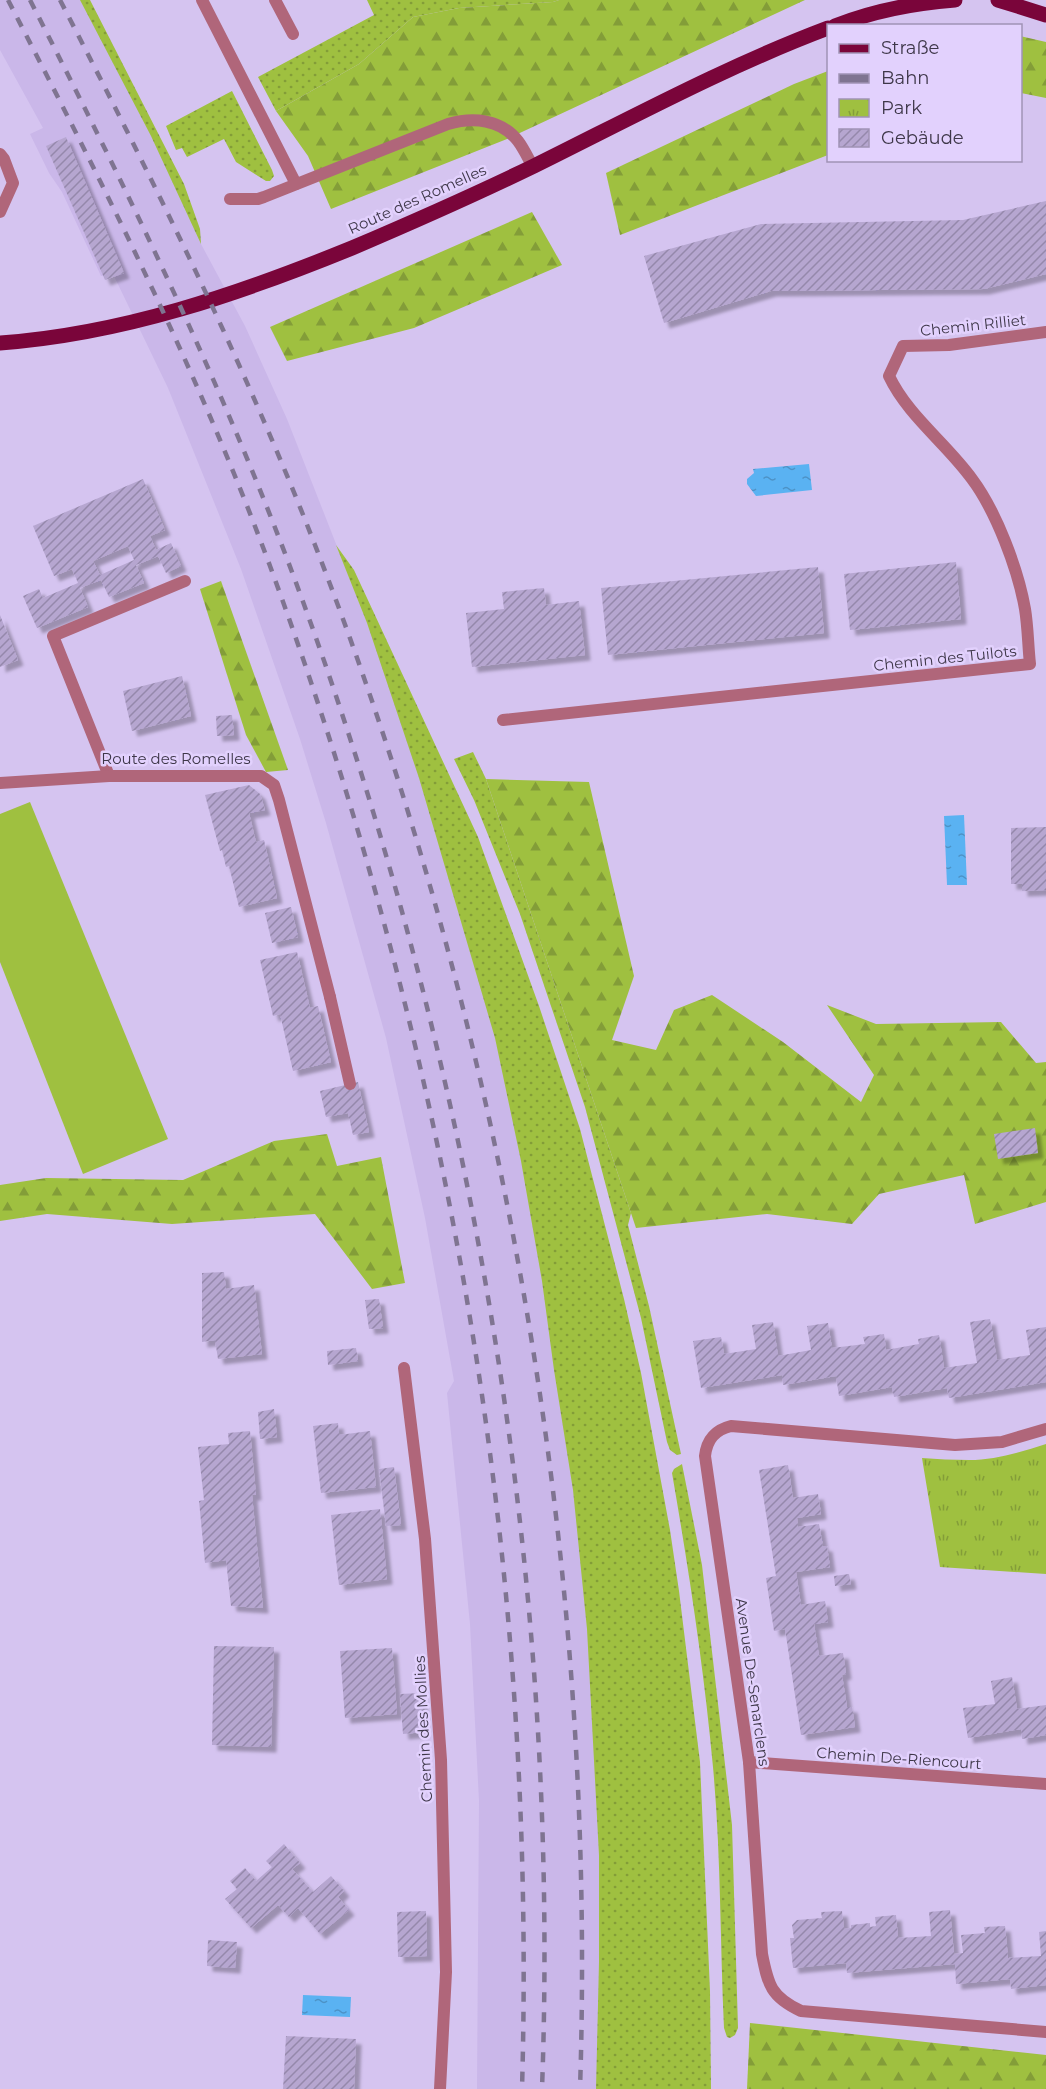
<svg xmlns="http://www.w3.org/2000/svg" width="1046" height="2089" viewBox="0 0 1046 2089" font-family="Montserrat,sans-serif">
<defs>
<pattern id="grass-dots" width="8" height="8" patternUnits="userSpaceOnUse" patternTransform="scale(1.5)"><rect width="8" height="8" fill="#9fc040"/><path d="M2 2h.1M6 6h.1" fill="none" stroke="#839d38" stroke-width="1.8" stroke-linecap="round"/></pattern>
<pattern id="forest-firs" width="22" height="20" patternUnits="userSpaceOnUse" patternTransform="scale(1.5)"><rect width="22" height="20" fill="#9fc040"/><path d="M5 1l3.5 6h-7zM16 11l3.5 6h-7z" fill="#839d38"/></pattern>
<pattern id="park-tufts" width="24" height="20" patternUnits="userSpaceOnUse" patternTransform="scale(1.5)"><rect width="24" height="20" fill="#9fc040"/><path d="M3 7l-1-3M5 7V3M7 7l1-3M15 17l-1-3M17 17v-4M19 17l1-3" fill="none" stroke="#839d38"/></pattern>
<pattern id="water-ripples" width="26" height="14" patternUnits="userSpaceOnUse" patternTransform="scale(1.5)"><rect width="26" height="14" fill="#5ab2f2"/><path d="M2 4q2-2 4 0t4 0M15 11q2-2 4 0t4 0" fill="none" stroke="#4c92c6"/></pattern>
<pattern id="building-hatch" width="6" height="6" patternUnits="userSpaceOnUse" patternTransform="scale(1.5)"><rect width="6" height="6" fill="#b6a6d0"/><path d="M-1 1l2-2M0 6l6-6M5 7l2-2" fill="none" stroke="#9588ab"/></pattern>
<filter id="shadow"><feDropShadow dx="5.5" dy="5.5" stdDeviation="1.5" flood-color="#0004"/></filter>
</defs>
<rect width="100%" height="100%" fill="#d5c4f0"/>
<polygon fill="#cab7e9" points="0,0 88,0 200,229 201,244 245,326 287,419 444,819 551,1182 666,2089 477,2089 479,1801 470,1624 447,1393 454,1381 425,1218 386,1038 326,823 300,739 241,569 168,388 113,274 101,276 62,192 49,173 30,134 43,128 0,50"/>
<g fill="url(#grass-dots)">
<polygon points="80,0 90,0 184,184 200,229 201,244 151,136"/>
<polygon points="367,0 559,0 553,2 459,8 413,17 359,64 276,111 258,77 374,15"/>
<polygon points="232,91 272,170 274,176 270,181 266,181 236,162 224,139 187,157 182,148 176,150 166,126"/>
<polygon points="336,545 354,570 478,837 539,1006 580,1129 624,1299 641,1373 670,1530 679,1591 700,1762 710,1991 711,2089 596,2089 599,1962 599,1855 587,1629 573,1490 554,1370 542,1281 521,1161 495,1038 419,778 367,623"/>
<polygon points="473,752 486,779 631,1213 628,1225 649,1306 681,1454 677,1455 670,1450 667,1442 641,1318 585,1107 520,914 474,800 454,759"/>
<path d="M682,1464L702,1565L732,1825L738,2028L735,2035L730,2038L727,2037L724,2028C720,1941 721,1854 713,1767C704,1669 689,1571 672,1473L674,1469Z"/>
</g>
<g fill="url(#forest-firs)">
<polygon points="559,0 805,0 507,139 331,209 308,156 276,111 359,64 413,17 459,8 553,2"/>
<polygon points="1020,36 1046,42 1046,98 1021,93"/>
<polygon points="828,71 828,155 620,235 606,173 794,84"/>
<polygon points="532,212 562,265 414,328 287,361 270,327"/>
<polygon points="221,581 288,770 266,772 246,735 200,589"/>
<polygon points="486,779 589,782 634,976 612,1040 656,1050 674,1010 712,995 783,1042 861,1102 874,1075 827,1005 876,1024 1001,1022 1036,1063 1046,1062 1046,1202 975,1224 964,1175 879,1194 852,1224 767,1214 636,1228"/>
<polygon points="327,1134 337,1166 381,1157 405,1283 372,1289 315,1214 172,1224 47,1214 0,1221 0,1185 46,1178 183,1180 274,1141"/>
<polygon points="750,2023 1046,2055 1046,2089 747,2089"/>
</g>
<path fill="url(#park-tufts)" d="M1046,1444V1574L940,1567L922,1458C937,1459 953,1460 969,1460C995,1460 1021,1452 1046,1444Z"/>
<polygon fill="#9fc040" points="30,802 168,1139 83,1174 0,962 0,814"/>
<g fill="url(#water-ripples)">
<polygon points="809,464 812,490 756,496 747,484 747,479 754,473 753,469"/>
<polygon points="964,815 967,885 947,885 944,816"/>
<polygon points="303,1995 351,1997 350,2017 302,2015"/>
</g>
<g fill="url(#building-hatch)" fill-rule="evenodd" filter="url(#shadow)">
<polygon points="66,137 124,273 105,280 46,146"/>
<polygon points="1046,201 1046,274 984,289 771,291 664,323 644,256 761,224 963,220"/>
<path d="M143,479L165,530L150,536L156,550L171,543L181,566L166,573L158,556L146,561L136,565L144,583L109,597L101,580L90,584L80,588L88,607L37,628L23,596L39,589L43,598L78,583L72,569L54,576L33,526ZM128,546L134,560L100,575L93,561Z"/>
<polygon points="956,562 961,619 850,630 844,574"/>
<polygon points="818,567 824,633 608,655 601,588"/>
<polygon points="544,588 546,605 579,601 585,655 472,667 466,613 504,609 502,592"/>
<polygon points="0,615 18,660 0,667"/>
<polygon points="182,676 191,716 132,731 123,691"/>
<polygon points="232,715 234,735 217,736 216,716"/>
<polygon points="249,785 260,794 265,810 249,813 256,842 264,840 277,898 239,907 229,866 226,867 222,850 220,851 205,795"/>
<polygon points="1046,827 1046,890 1022,891 1022,884 1011,884 1011,828"/>
<polygon points="291,907 298,937 272,943 265,913"/>
<polygon points="297,952 310,1008 318,1006 331,1062 293,1071 280,1014 273,1016 260,960"/>
<polygon points="358,1082 369,1132 353,1135 348,1113 326,1117 320,1091"/>
<polygon points="1035,1128 1038,1153 998,1159 994,1134"/>
<polygon points="224,1272 226,1289 254,1285 262,1354 218,1359 215,1340 202,1342 202,1273"/>
<polygon points="379,1299 383,1328 369,1329 365,1300"/>
<polygon points="990,1319 997,1360 1030,1355 1026,1330 1046,1327 1046,1382 949,1398 947,1388 894,1397 892,1387 839,1396 836,1376 783,1385 782,1375 701,1388 693,1341 721,1337 724,1354 756,1349 752,1325 773,1322 778,1356 811,1350 807,1326 828,1323 832,1348 865,1344 863,1337 884,1334 886,1350 919,1344 918,1339 939,1335 944,1368 977,1363 970,1322"/>
<polygon points="356,1348 358,1361 328,1365 327,1351"/>
<polygon points="274,1409 277,1437 260,1439 258,1412"/>
<polygon points="338,1423 339,1435 370,1431 376,1487 321,1493 313,1426"/>
<polygon points="250,1431 256,1495 252,1495 263,1608 231,1606 226,1560 205,1563 199,1501 204,1500 198,1447 229,1444 228,1433"/>
<polygon points="788,1465 793,1498 818,1494 821,1514 797,1518 798,1527 819,1524 823,1546 827,1546 830,1567 796,1572 801,1605 825,1601 828,1622 814,1624 819,1656 843,1653 846,1674 842,1675 847,1707 852,1707 855,1727 801,1735 785,1629 774,1631 766,1578 776,1576 759,1470"/>
<polygon points="394,1467 401,1525 386,1526 379,1469"/>
<polygon points="380,1509 387,1579 339,1585 331,1515"/>
<polygon points="849,1574 851,1584 835,1586 834,1576"/>
<polygon points="214,1646 274,1647 271,1747 212,1745"/>
<polygon points="392,1648 397,1714 345,1718 340,1651"/>
<polygon points="1012,1677 1017,1709 1046,1705 1046,1735 1022,1739 1021,1729 968,1738 963,1708 995,1704 991,1681"/>
<polygon points="421,1693 424,1732 403,1734 400,1694"/>
<polygon points="284,1844 300,1863 292,1869 313,1892 331,1876 344,1891 338,1897 349,1910 320,1934 298,1908 289,1917 278,1905 251,1928 225,1899 237,1889 230,1881 245,1868 256,1881 272,1867 266,1861"/>
<polygon points="950,1910 954,1954 963,1953 961,1935 985,1933 984,1927 1005,1926 1008,1958 1041,1956 1039,1932 1046,1931 1046,1985 1011,1989 1010,1979 956,1984 955,1964 847,1973 846,1963 793,1968 790,1938 794,1938 792,1925 797,1920 822,1918 821,1912 842,1911 844,1929 851,1928 851,1925 870,1923 870,1927 876,1926 875,1917 896,1915 898,1938 931,1936 929,1912"/>
<polygon points="426,1911 427,1956 398,1957 397,1912"/>
<polygon points="208,1940 237,1942 235,1968 207,1966"/>
<polygon points="286,2036 356,2039 354,2089 283,2089"/>
</g>
<g fill="none" stroke-linecap="round" stroke-linejoin="round">
<g stroke="#b0667a" stroke-width="12">
<polyline points="202,0 296,184"/>
<polyline points="275,0 293,34"/>
<path d="M230,199H258L264,197L448,124C473,117 501,119 518,141C524,149 528,158 533,167"/>
<polyline points="109,776 53,636 185,581"/>
<polyline points="330,997 350,1084"/>
</g>
<g stroke="#b0667a" stroke-width="12">
<polyline points="0,154 4,159 13,183 0,212"/>
<path d="M503,720L1030,664C1028,646 1028,627 1025,609C1018,569 996,511 972,479C946,443 908,416 889,376L903,346L949,345L1046,332"/>
<polyline points="0,783 109,776 261,776 274,785 279,800 330,997"/>
<polyline points="404,1368 425,1539 441,1760 446,1972 440,2089"/>
<path d="M1046,1429L1002,1442L955,1445L731,1426C715,1430 707,1439 705,1456L749,1762L762,1954C768,1985 771,1997 801,2011L1046,2032"/>
<polyline points="749,1762 1046,1784"/>
</g>
<g stroke="#7a053a" stroke-width="15">
<polyline points="998,0 1046,15"/>
<path d="M835,26C873,11 915,3 955,0"/>
<path d="M0,343C123,334 239,294 352,248C413,222 474,195 534,166C631,118 727,66 828,28"/>
</g>
<g stroke="#7f7491" stroke-width="4.5" stroke-dasharray="10 10" stroke-linecap="butt">
<path d="M8,0C103,184 198,371 270,566C451,1057 537,1565 522,2089"/>
<path d="M30,0C123,182 213,365 286,556C470,1042 561,1569 542,2089"/>
<path d="M60,0C152,178 242,358 315,545C506,1035 597,1564 580,2089"/>
</g>
</g>
<g text-anchor="middle" dominant-baseline="central" stroke-width="5" stroke-linejoin="round" paint-order="stroke">
<g font-size="15" fill="#3e3749" stroke="#e2d1fd">
<text transform="translate(417 199) rotate(-24)">Route des Romelles</text>
<text transform="translate(973 325) rotate(-6)">Chemin Rilliet</text>
<text transform="translate(945 658) rotate(-6)">Chemin des Tuilots</text>
<text x="176" y="758">Route des Romelles</text>
<text transform="translate(753 1682) rotate(82)">Avenue De-Senarclens</text>
<text transform="translate(423 1729) rotate(-93)">Chemin des Mollies</text>
<text transform="translate(899 1758) rotate(4)">Chemin De-Riencourt</text>
</g>
</g>
<rect x="827" y="24" width="195" height="138" fill="#e2d1fd" stroke="#a093b5" stroke-width="1.5"/>
<rect x="839" y="44" width="30" height="9" fill="#7a053a" stroke="#a093b5" stroke-width="1.5"/>
<text x="881" y="54" font-size="18" fill="#3e3749">Straße</text>
<rect x="839" y="74" width="30" height="9" fill="#7f7491" stroke="#a093b5" stroke-width="1.5"/>
<text x="881" y="84" font-size="18" fill="#3e3749">Bahn</text>
<rect x="839" y="99" width="30" height="18" fill="url(#park-tufts)" stroke="#a093b5" stroke-width="1.5"/>
<text x="881" y="114" font-size="18" fill="#3e3749">Park</text>
<rect x="839" y="129" width="30" height="18" fill="url(#building-hatch)" stroke="#a093b5" stroke-width="1.5"/>
<text x="881" y="144" font-size="18" fill="#3e3749">Gebäude</text>
</svg>
